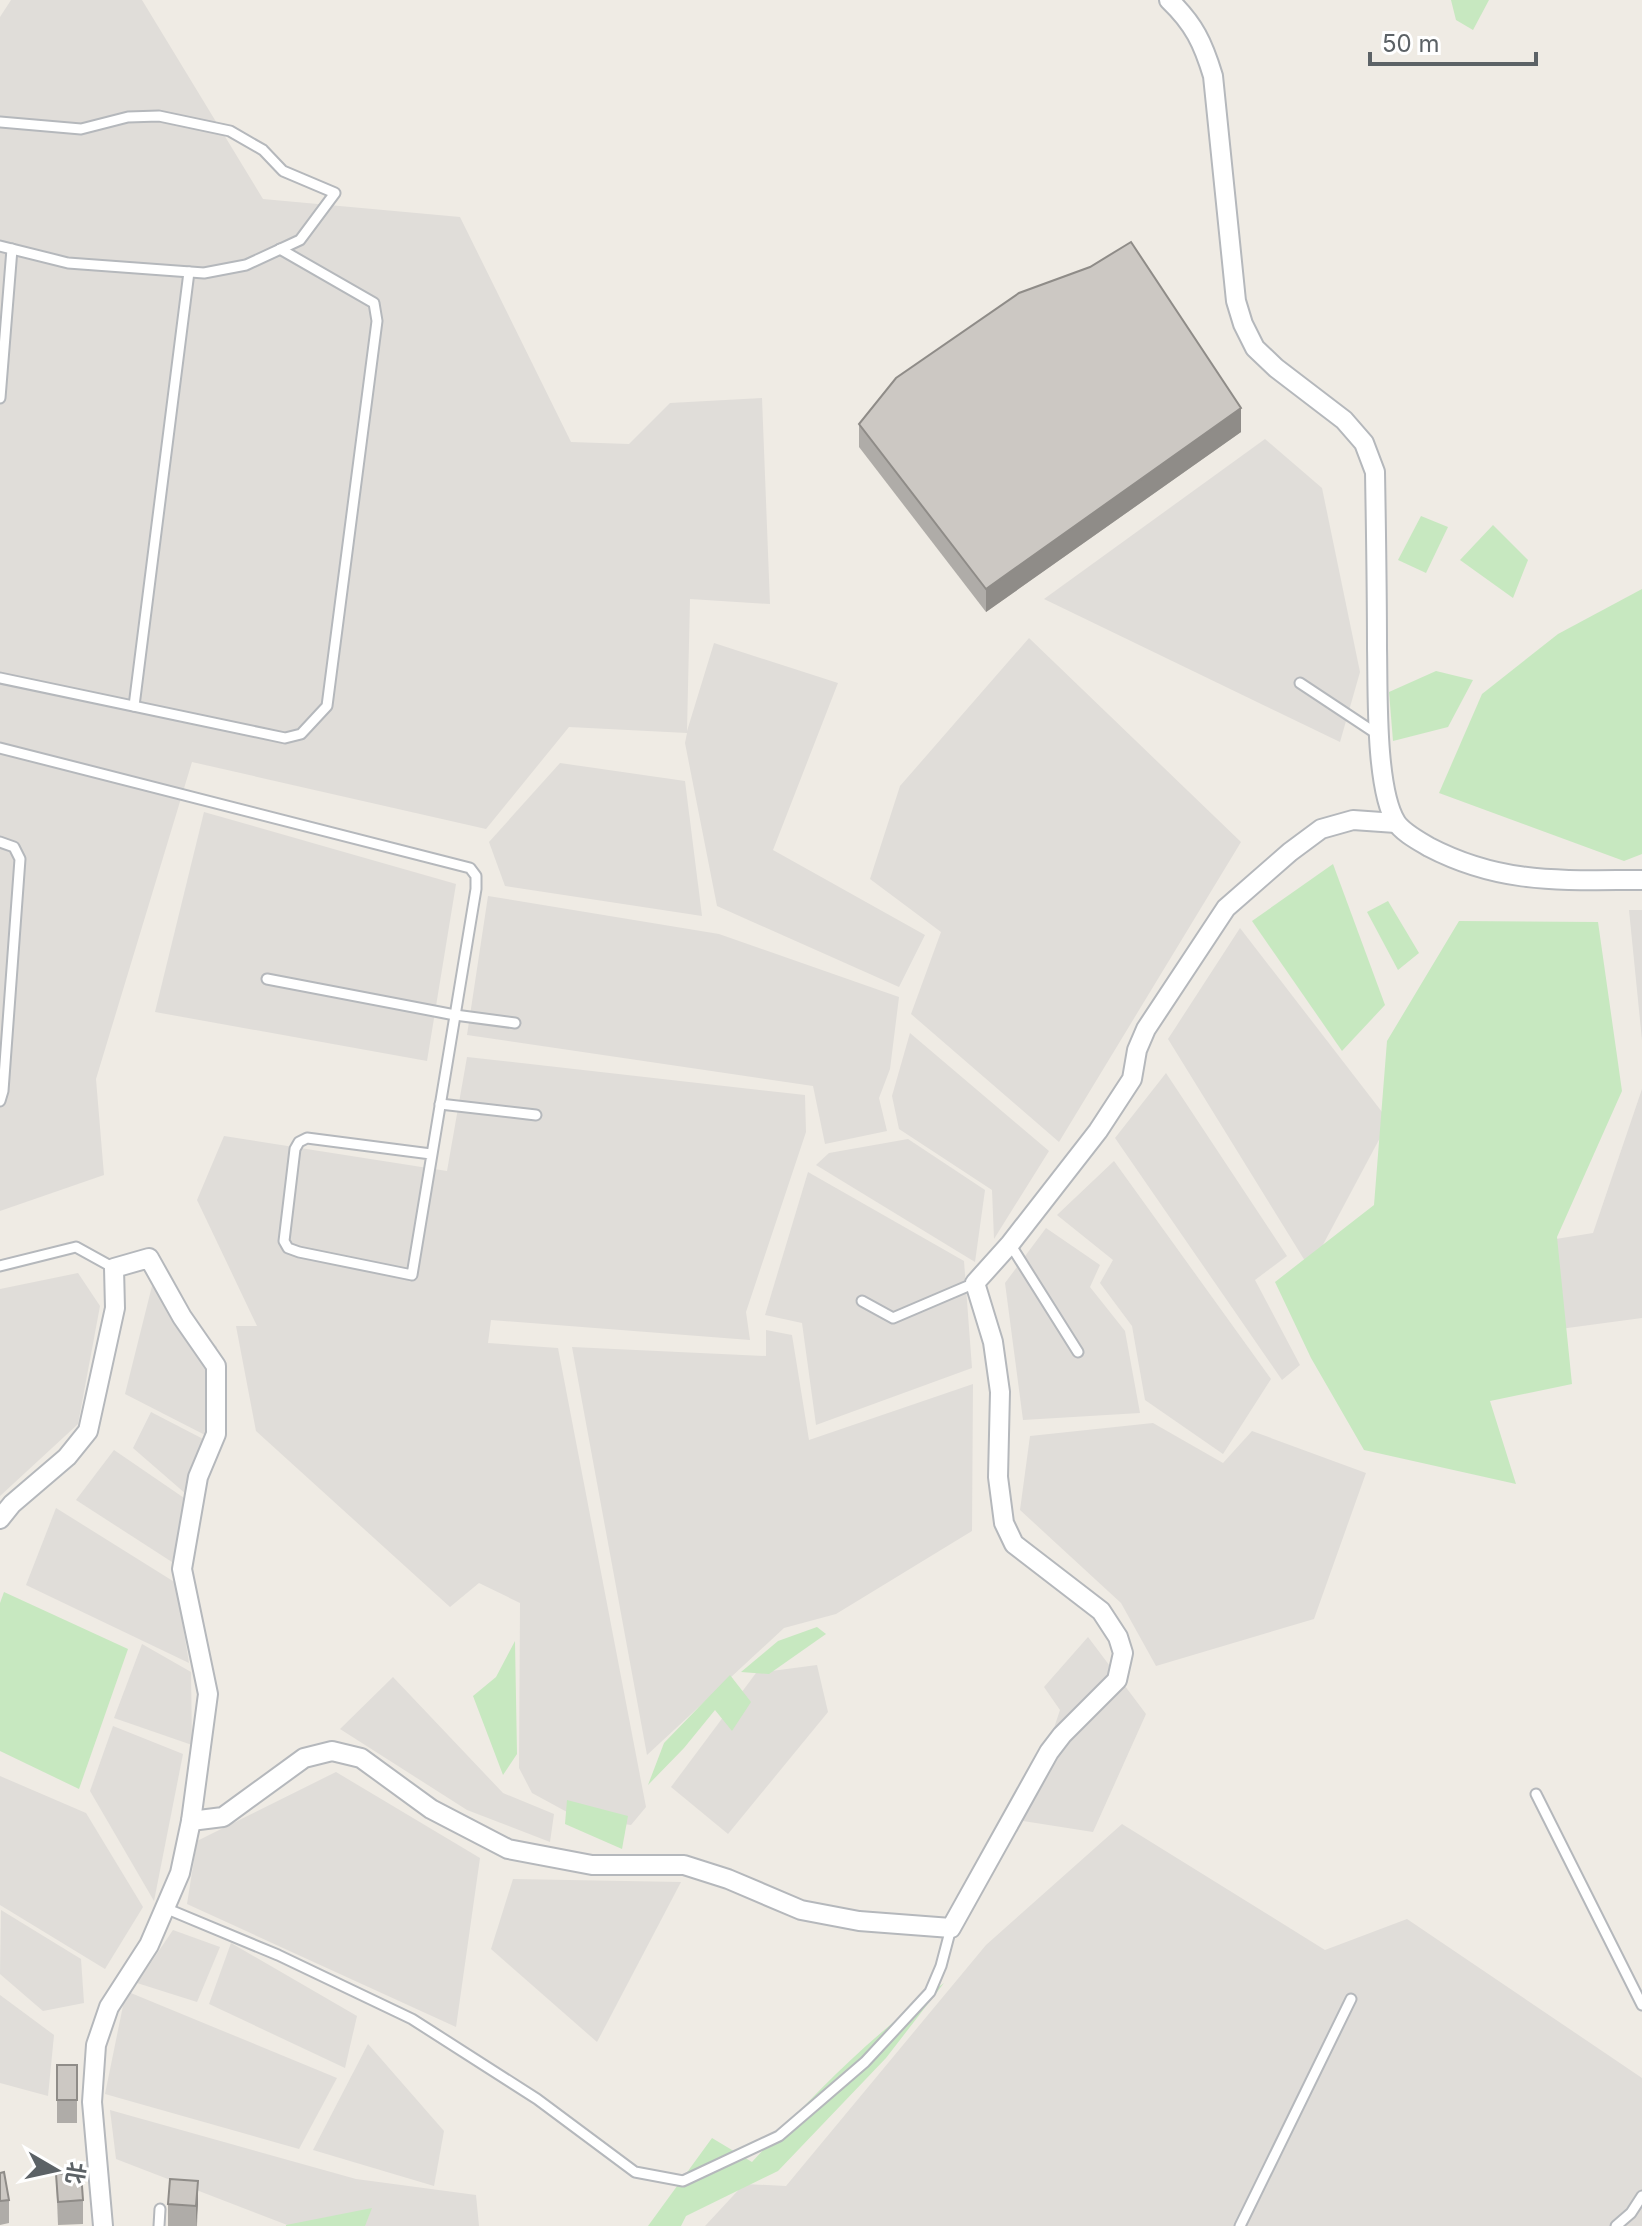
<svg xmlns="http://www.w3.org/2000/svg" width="1642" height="2226" viewBox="0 0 1642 2226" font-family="Inter,'Noto Sans SC',sans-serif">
<rect width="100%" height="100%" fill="#efebe4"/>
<g fill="#e0ddd9">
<polygon points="11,0 142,0 263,199 460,217 571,442 629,444 670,403 762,398 770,604 690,599 687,731 714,643 838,683 773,850 925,935 899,987 717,906 685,743 687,733 569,727 486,829 192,762 96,1079 104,1175 0,1211 0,17"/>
<polygon points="1265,439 1322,488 1360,672 1340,742 1044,599"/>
<polygon points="1029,638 1241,842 1059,1142 911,1014 941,932 870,879 900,786"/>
<polygon points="560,763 685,781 702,916 505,886 489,842"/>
<polygon points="204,812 456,884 427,1061 155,1012"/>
<polygon points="488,896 719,934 899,997 890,1069 879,1098 887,1131 825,1144 813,1086 467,1035"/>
<polygon points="1629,910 1642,910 1642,1040"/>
<polygon points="1240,928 1389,1121 1310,1269 1168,1039"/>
<polygon points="910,1033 1049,1151 994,1239 992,1190 899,1129 892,1096"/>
<polygon points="467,1057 805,1095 806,1132 746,1312 750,1340 491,1320 488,1343 558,1348 646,1807 631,1825 578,1818 532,1793 519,1768 520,1603 479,1583 450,1607 256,1431 236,1326 257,1326 197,1200 224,1136 447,1171"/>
<polygon points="1166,1073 1287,1256 1255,1280 1300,1365 1282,1380 1115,1138"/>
<polygon points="1642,1089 1642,1318 1545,1331 1537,1242 1593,1233"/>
<polygon points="908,1139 985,1190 975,1262 816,1165 829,1153"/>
<polygon points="1114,1161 1271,1379 1223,1454 1145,1400 1132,1326 1100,1283 1113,1260 1057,1215"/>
<polygon points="808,1172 964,1261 972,1368 816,1425 802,1323 765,1315"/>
<polygon points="1046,1228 1100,1265 1090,1287 1125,1331 1140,1413 1023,1420 1005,1283"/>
<polygon points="78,1273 100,1306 78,1424 0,1496 0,1289"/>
<polygon points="153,1282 217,1347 205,1435 125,1394"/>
<polygon points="766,1330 792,1335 809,1440 973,1384 972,1531 836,1614 784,1628 647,1755 572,1347 766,1356"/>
<polygon points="151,1412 207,1441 186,1494 133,1448"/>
<polygon points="1153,1423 1223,1463 1252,1431 1366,1473 1314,1619 1156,1666 1121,1603 1020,1510 1030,1436"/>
<polygon points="114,1450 187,1500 172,1562 76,1500"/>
<polygon points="56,1508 176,1583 189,1663 26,1585"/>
<polygon points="1088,1637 1146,1714 1093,1832 1023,1821 1060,1710 1044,1687"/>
<polygon points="142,1644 191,1672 192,1745 114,1718"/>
<polygon points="817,1665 828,1712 728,1834 671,1787 756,1673"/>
<polygon points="393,1677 503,1793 554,1814 550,1842 467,1810 340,1729"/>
<polygon points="113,1726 183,1754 154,1901 90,1791"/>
<polygon points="336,1772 480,1858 456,2027 187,1904 197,1841"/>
<polygon points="0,1776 86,1813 143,1907 105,1969 0,1905"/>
<polygon points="1122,1824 1325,1950 1407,1919 1642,2078 1642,2226 705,2226 744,2184 786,2186 986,1945"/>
<polygon points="513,1879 681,1882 597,2042 491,1949"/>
<polygon points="1,1910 81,1959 84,2003 43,2011 0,1974"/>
<polygon points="173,1930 220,1947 197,2002 137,1983"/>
<polygon points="231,1943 357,2016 345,2068 209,2004"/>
<polygon points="126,1991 337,2078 299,2149 105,2094"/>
<polygon points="0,1995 54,2035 48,2096 0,2083"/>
<polygon points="368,2044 444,2131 434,2186 313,2150"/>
<polygon points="110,2110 356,2179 476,2195 479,2226 290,2226 116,2159"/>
</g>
<g fill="#c7e8c0">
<polygon points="1451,0 1489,0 1473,30 1456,20"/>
<polygon points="1421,516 1448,527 1426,573 1398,560"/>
<polygon points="1493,525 1528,560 1513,598 1460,560"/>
<polygon points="1642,589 1642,854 1624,861 1439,793 1482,694 1558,634"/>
<polygon points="1436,671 1473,680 1448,727 1393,741 1389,692"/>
<polygon points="1333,864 1385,1005 1342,1051 1252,921"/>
<polygon points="1388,901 1419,953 1398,970 1367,912"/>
<polygon points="1459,921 1598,922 1622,1091 1557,1237 1572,1384 1490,1401 1516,1484 1364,1450 1311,1358 1275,1282 1374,1205 1387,1041"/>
<polygon points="4,1592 128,1649 79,1789 0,1751 0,1603"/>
<polygon points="817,1627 826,1634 769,1674 741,1672 778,1641"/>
<polygon points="515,1641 517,1754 503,1775 473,1696 496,1677"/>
<polygon points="730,1675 751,1702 732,1731 715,1710 684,1748 648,1785 664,1743"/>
<polygon points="567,1800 628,1816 622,1849 565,1824"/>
<path d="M944,1983L886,2058L778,2171L686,2216L681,2226H648L712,2138L752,2162C814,2094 869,2037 944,1983Z"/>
<polygon points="372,2208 365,2226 286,2226 286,2225"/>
</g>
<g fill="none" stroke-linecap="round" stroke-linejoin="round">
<defs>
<g id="service">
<polyline points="0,122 81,129 128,117 159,116 230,131 263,150 283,171 335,193 300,240 246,265 204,273 68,263 0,246"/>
<polyline points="0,398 12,249"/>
<polyline points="0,678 285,738 301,734 327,706 377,321 374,303 280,249"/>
<polyline points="1300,683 1377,734"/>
<polyline points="134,706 189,272"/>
<polyline points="0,748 470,868 476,876 476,889 412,1275 299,1252 288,1248 284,1241 295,1149 299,1142 307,1138 431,1154"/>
<polyline points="0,842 14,847 20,859 3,1091 0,1101"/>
<polyline points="267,979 455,1015 515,1023"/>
<polyline points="440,1104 536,1115"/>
<polyline points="1010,1244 1078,1352"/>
<polyline points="0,1266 76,1247 114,1268"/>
<polyline points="862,1301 893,1318 975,1283"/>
<polyline points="1536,1794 1642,2005"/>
<polyline points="165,1908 278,1955 412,2019 537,2099 635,2172 683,2181 779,2136 865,2062 930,1992 941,1966 951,1928"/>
<polyline points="159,2226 160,2209"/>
<polyline points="1240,2226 1351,1999"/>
<polyline points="1616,2226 1631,2213 1642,2196"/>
</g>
<g id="minor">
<path d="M1169,0C1194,24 1203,43 1213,76L1236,301L1243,324L1255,348L1276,368L1344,420L1364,443L1375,472C1376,530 1377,589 1377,648C1378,689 1375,788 1396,822C1402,832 1419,841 1429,847C1502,885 1563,880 1642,880"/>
<polyline points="0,1519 12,1504 67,1457 88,1431 115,1308 114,1268 149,1258 182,1317 216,1366 216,1434 198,1477 182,1569 208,1694 191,1821 180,1873 149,1945 109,2007 96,2045 92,2102 103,2226"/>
<polyline points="191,1821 223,1817 304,1758 332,1751 361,1758 431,1809 508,1849 592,1865 684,1865 728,1879 801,1910 859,1921 951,1928 1049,1752 1062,1735 1117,1680 1123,1653 1118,1637 1101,1611 1014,1544 1004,1523 998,1477 1000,1392 993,1342 975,1283 1010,1244 1098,1131 1132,1079 1137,1050 1146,1029 1226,908 1290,852 1321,829 1353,820 1396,823"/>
</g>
</defs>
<use href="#service" stroke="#b5b8bc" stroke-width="13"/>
<use href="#minor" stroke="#b5b8bc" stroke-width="22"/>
<use href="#service" stroke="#fff" stroke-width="9"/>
<use href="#minor" stroke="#fff" stroke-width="18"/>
</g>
<g fill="#afaca8">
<polygon points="859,424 1241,432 986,612 859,447"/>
<rect x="57" y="2065" width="20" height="58"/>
<polygon points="0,2173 9,2200 9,2223 0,2225"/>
<polygon points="56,2174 83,2200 83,2224 58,2225"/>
<polygon points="168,2204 198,2204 197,2226 168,2226"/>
</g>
<g fill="#8f8c88">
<polygon points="1241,408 1241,432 986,612 986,589"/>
<polygon points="198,2181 198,2204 196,2226 196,2206"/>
</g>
<g fill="#ccc8c3" stroke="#8f8c88" stroke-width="2">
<polygon points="1131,242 1241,408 986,589 859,424 896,378 1019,293 1090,267"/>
<rect x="57" y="2065" width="20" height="35"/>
<polygon points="4,2172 9,2200 0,2201 0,2173"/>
<polygon points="81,2172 83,2200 58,2202 56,2174"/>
<polygon points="170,2179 198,2181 196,2206 168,2204"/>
</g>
<g transform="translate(56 2170) rotate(99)" stroke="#ffffff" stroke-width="6" paint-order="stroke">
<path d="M0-6L14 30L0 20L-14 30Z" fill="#5c6266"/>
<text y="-12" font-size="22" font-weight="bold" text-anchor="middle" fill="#5c6266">北</text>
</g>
<path d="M1370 52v12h166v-12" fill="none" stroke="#5c6266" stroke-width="4"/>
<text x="1382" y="52" font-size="24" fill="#5c6266" stroke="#ffffff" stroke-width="6" paint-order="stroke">50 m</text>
</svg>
